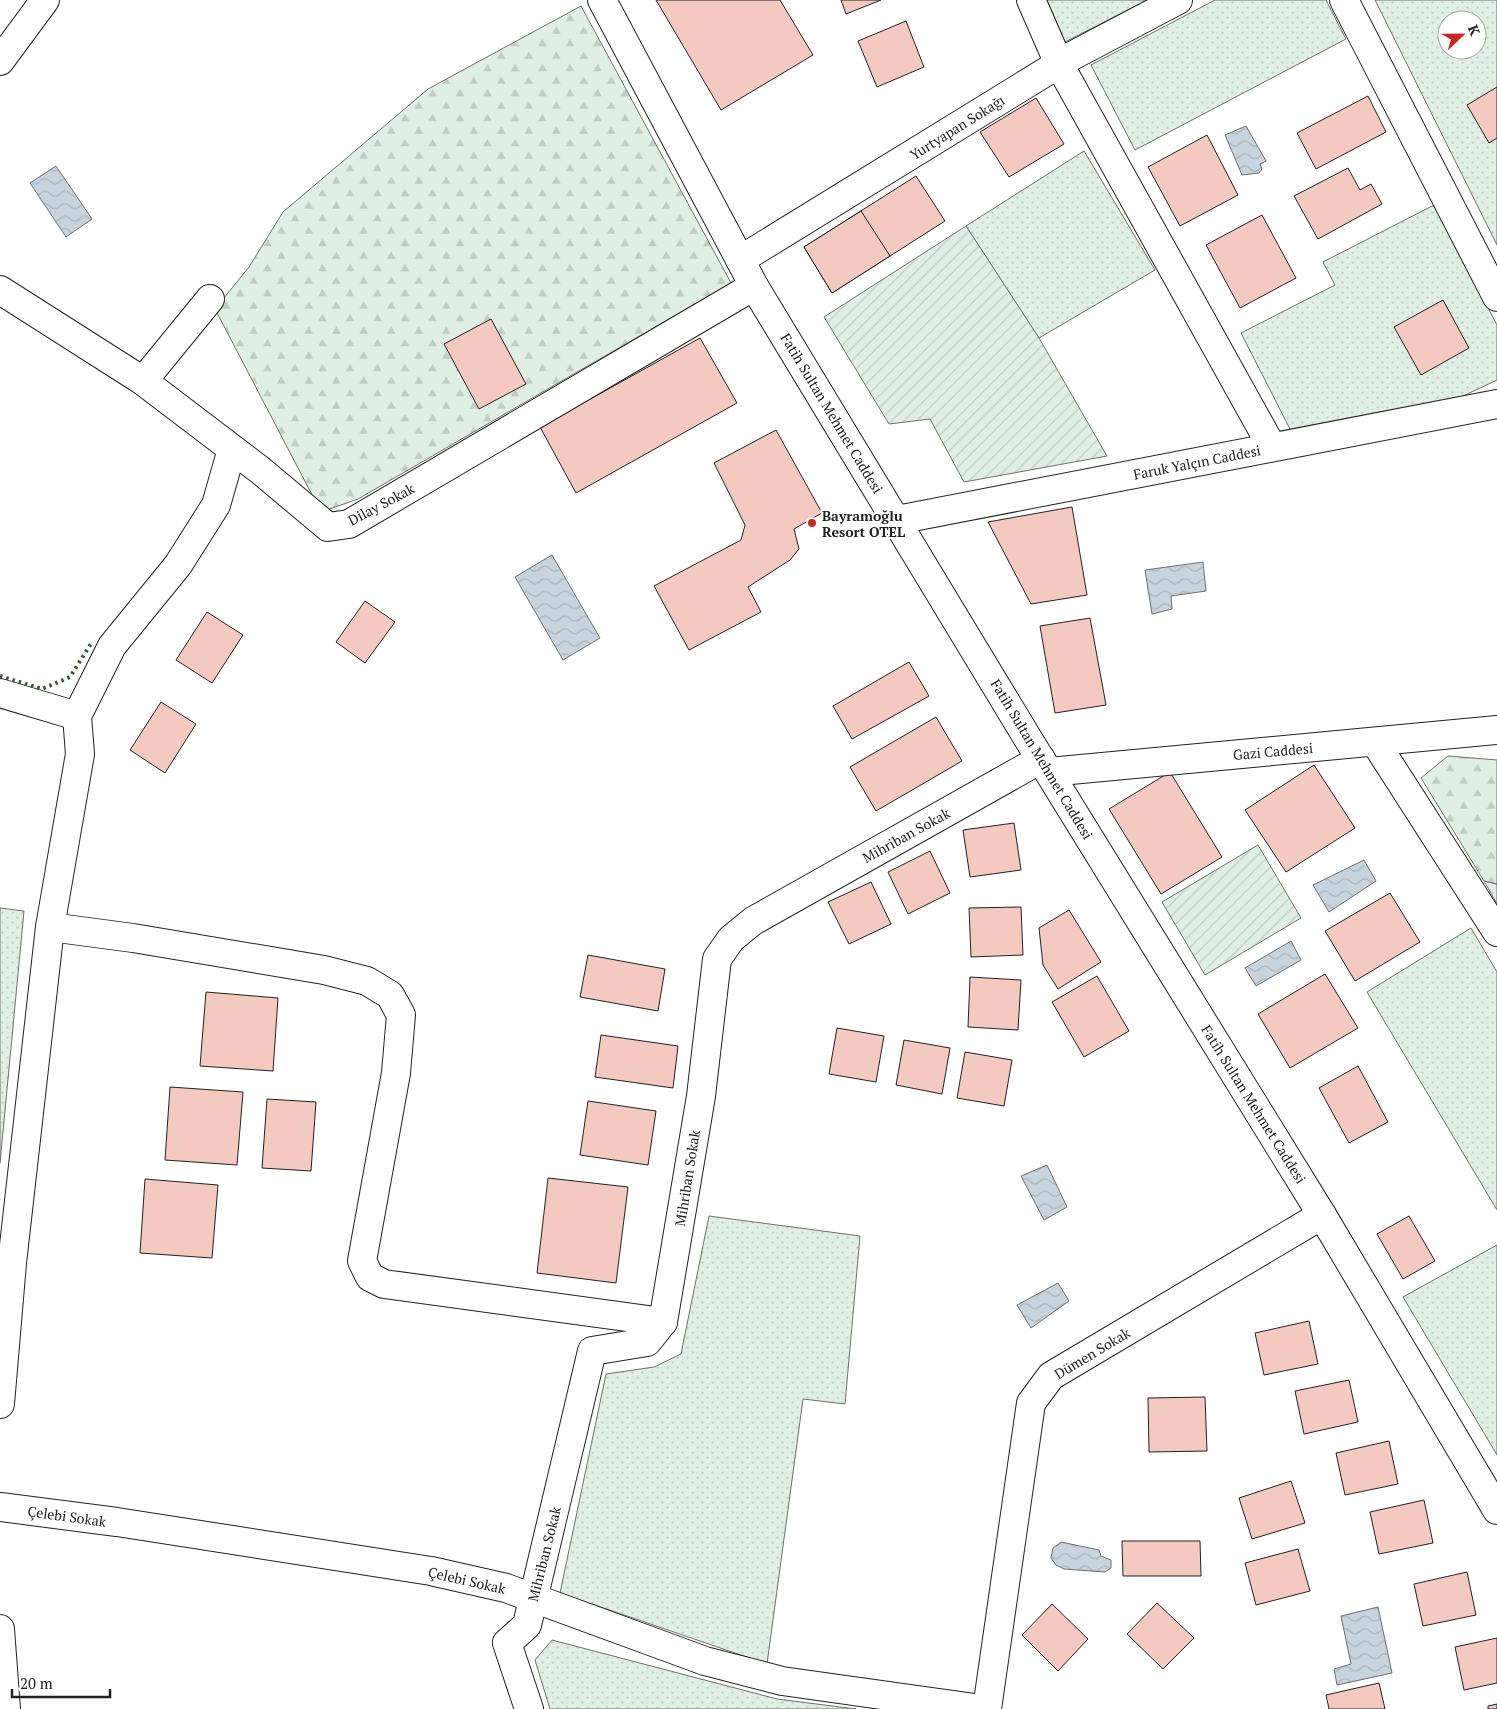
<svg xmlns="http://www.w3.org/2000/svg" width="1497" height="1709" viewBox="0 0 1497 1709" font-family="'PT Serif',serif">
<defs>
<pattern id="grass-dots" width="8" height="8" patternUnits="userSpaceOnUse" patternTransform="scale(1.25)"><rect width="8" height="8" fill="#e0efe3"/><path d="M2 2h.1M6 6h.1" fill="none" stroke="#c0cdc2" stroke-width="1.8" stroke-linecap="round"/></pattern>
<pattern id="forest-firs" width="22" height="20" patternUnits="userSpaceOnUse" patternTransform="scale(1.25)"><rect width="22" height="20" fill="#e0efe3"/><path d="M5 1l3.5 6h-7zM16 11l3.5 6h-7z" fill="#c0cdc2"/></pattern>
<pattern id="garden-furrows" width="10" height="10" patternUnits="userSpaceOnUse" patternTransform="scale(1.25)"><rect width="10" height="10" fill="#e0efe3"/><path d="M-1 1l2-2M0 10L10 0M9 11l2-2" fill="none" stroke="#c0cdc2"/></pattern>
<pattern id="water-waves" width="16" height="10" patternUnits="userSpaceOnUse" patternTransform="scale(1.25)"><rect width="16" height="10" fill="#c7d3dd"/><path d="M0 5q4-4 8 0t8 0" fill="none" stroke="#abb5bd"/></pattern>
</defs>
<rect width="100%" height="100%" fill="#fff"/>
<g fill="url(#grass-dots)" stroke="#6f6f6f" fill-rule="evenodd">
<polygon points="1047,0 1147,0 1065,42"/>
<polygon points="1215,0 1326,0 1346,39 1135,150 1091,65"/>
<path d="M1375,0H1497V245ZM1447,20H1477V50H1447Z"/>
<polygon points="1084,151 1155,270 1039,338 966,226"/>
<polygon points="1434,205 1497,325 1497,380 1459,398 1291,431 1241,333 1335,285 1323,262"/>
<polygon points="1484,881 1497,884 1497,904"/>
<polygon points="0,908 24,911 0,1163"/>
<polygon points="1471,928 1497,972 1497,1210 1367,992"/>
<polygon points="709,1216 860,1236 845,1404 803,1399 767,1664 560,1593 606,1374 654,1367 681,1354"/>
<polygon points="1497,1245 1497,1455 1403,1297"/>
<polygon points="552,1640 777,1699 856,1709 550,1709 535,1660"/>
</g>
<g fill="url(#forest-firs)" stroke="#6f6f6f">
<polygon points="581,6 731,283 358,499 321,512 215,309 249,267 283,212 428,89"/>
<polygon points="1448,756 1497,760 1497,884 1484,881 1421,778"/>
</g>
<g fill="url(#garden-furrows)" stroke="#6f6f6f">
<polygon points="966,226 1039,338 1107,456 964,482 930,419 889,424 824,317"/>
<polygon points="1258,845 1301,918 1205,975 1162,902"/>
</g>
<g fill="url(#water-waves)" stroke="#6f6f6f">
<polygon points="1246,126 1266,161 1260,164 1262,169 1259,173 1242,175 1225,135"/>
<polygon points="56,166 92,219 66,237 30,183"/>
<polygon points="552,555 600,638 563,660 515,577"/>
<polygon points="1203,562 1206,591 1171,596 1172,609 1152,614 1145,570"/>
<polygon points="1364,860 1376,881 1329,912 1313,885"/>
<polygon points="1291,941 1301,960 1256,986 1245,968"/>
<polygon points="1047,1165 1067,1207 1044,1220 1021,1176"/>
<polygon points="1058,1283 1069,1301 1031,1328 1017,1305"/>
<polygon points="1061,1542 1099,1550 1101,1556 1111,1560 1111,1568 1105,1572 1064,1569 1056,1565 1051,1558 1053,1548"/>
<polygon points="1378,1607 1392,1673 1337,1685 1334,1669 1351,1664 1341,1616"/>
</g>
<g fill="#f3c9c0" stroke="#222">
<polygon points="656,0 780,0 813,55 721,110"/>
<polygon points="841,0 881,0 846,14"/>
<polygon points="906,21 924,67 877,87 858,41"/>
<polygon points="1497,87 1497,138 1489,143 1467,105"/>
<polygon points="1368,96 1386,132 1316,169 1297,133"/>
<polygon points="1036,98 1064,144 1009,177 980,132"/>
<polygon points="1207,135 1238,195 1180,226 1148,167"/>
<polygon points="1348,168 1360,190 1371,184 1382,204 1318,239 1294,196"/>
<polygon points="916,176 945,221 832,293 804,247"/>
<polygon points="861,211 890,256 832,293 804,247"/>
<polygon points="1262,215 1296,278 1240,308 1206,245"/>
<polygon points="1443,300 1469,348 1421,375 1394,327"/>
<polygon points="491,319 526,384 479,409 444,344"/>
<polygon points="700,338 737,403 576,493 540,427"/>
<polygon points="776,430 822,513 794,529 799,549 790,560 748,587 761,612 689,650 654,586 741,540 745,525 714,463"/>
<polygon points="1072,507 1087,595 1031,604 988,522"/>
<polygon points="365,601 395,622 365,663 336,642"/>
<polygon points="207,612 243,635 212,683 176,660"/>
<polygon points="1090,618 1106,705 1055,713 1040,626"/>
<polygon points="909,662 929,696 852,739 833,706"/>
<polygon points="161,702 196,724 165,773 130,750"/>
<polygon points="936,717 962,761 876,811 850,767"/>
<polygon points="1314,765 1355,828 1286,872 1245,810"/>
<polygon points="1170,772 1222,857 1161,894 1109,809"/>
<polygon points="1014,823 1021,870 970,877 963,830"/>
<polygon points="930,851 950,893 908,914 888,872"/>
<polygon points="871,882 891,924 849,944 828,902"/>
<polygon points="1390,893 1420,942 1355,981 1325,931"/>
<polygon points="1021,907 1023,955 971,957 969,908"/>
<polygon points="1069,910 1101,962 1058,989 1043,965 1039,928"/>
<polygon points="588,955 665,969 658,1011 580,997"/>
<polygon points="1325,974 1358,1028 1290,1068 1258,1014"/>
<polygon points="1097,976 1129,1031 1084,1057 1052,1002"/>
<polygon points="970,977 1021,980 1018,1030 968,1027"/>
<polygon points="206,992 278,998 273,1071 200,1066"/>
<polygon points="837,1028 884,1036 876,1082 829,1074"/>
<polygon points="601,1035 678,1046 673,1088 595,1077"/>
<polygon points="904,1040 950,1048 942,1094 896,1085"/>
<polygon points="965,1052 1012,1060 1004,1106 957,1098"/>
<polygon points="1358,1066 1388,1122 1349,1143 1319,1088"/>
<polygon points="170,1087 243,1092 237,1165 165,1160"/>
<polygon points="267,1099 316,1102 311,1171 262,1168"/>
<polygon points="588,1101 656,1111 648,1165 580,1155"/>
<polygon points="548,1178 628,1187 616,1283 537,1273"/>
<polygon points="145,1179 218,1185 212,1258 140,1253"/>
<polygon points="1409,1216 1435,1261 1403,1279 1377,1234"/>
<polygon points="1309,1321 1318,1364 1264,1375 1255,1333"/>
<polygon points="1349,1380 1358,1422 1304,1434 1295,1391"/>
<polygon points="1205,1397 1207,1451 1149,1452 1148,1398"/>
<polygon points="1389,1441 1398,1484 1345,1495 1336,1453"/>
<polygon points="1291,1481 1305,1523 1252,1539 1239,1498"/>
<polygon points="1424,1500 1433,1543 1379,1554 1370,1512"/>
<polygon points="1122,1541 1200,1541 1201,1576 1123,1576"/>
<polygon points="1298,1549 1310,1591 1256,1605 1245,1563"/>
<polygon points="1467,1572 1476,1615 1423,1626 1414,1584"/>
<polygon points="1157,1603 1194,1638 1163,1669 1127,1634"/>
<polygon points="1052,1604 1088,1639 1058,1671 1022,1635"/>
<polygon points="1497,1638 1497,1683 1464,1690 1455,1647"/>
<polygon points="1379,1683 1385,1709 1329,1709 1326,1695"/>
<polygon points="1497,1704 1497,1709 1488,1709 1488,1706"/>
</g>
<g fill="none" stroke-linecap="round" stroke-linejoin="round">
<defs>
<g id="street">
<polyline points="1031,0 1059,64 1272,447"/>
<polyline points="1344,0 1497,297"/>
<polyline points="0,61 45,0"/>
<polyline points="740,260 1070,57 1178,0"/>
<polyline points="0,290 143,381 260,470 328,527 349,524 754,286"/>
<polyline points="143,381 210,299"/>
<polyline points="897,520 1497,404"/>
<polyline points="0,693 77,716"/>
<polyline points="1375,742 1497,932"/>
<polyline points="1049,772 1497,730"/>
<polyline points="50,927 133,938 324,970 367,981 390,995 401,1015 396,1073 362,1261 370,1277 384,1284 663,1322"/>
<polyline points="0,1404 12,1263 50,927 80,754 77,716 112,646 178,565 216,505 232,449"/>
<polyline points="0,1507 117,1522 431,1571 506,1588 705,1661 782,1681 982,1709"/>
<polyline points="0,1629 6,1709"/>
<polyline points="529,1709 507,1643 527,1625 592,1351 647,1342 663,1322 701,1096 717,959 731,939 753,921 1041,759"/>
<polyline points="987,1709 1031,1403 1051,1376 1322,1215"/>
</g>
<polyline id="secondary" points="602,0 754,286 1030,742 1322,1215 1497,1510"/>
</defs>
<use href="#street" stroke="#222" stroke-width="30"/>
<use href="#secondary" stroke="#222" stroke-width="30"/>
<use href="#street" stroke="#fff" stroke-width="28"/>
<use href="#secondary" stroke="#fff" stroke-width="28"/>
<polyline stroke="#2f5e38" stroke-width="4" stroke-dasharray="2.5 4" stroke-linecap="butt" points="0,676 42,689 70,677 92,642"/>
</g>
<circle fill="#c62828" stroke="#fff" stroke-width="2" cx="812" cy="523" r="5"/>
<g text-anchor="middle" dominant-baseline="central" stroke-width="4" stroke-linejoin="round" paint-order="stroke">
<g font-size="14" fill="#222" stroke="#fff">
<text transform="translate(957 127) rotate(-32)">Yurtyapan Sokağı</text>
<text transform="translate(832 413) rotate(59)">Fatih Sultan Mehmet Caddesi</text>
<text transform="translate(1197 462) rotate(-11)">Faruk Yalçın Caddesi</text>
<text transform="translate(381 504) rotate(-28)">Dilay Sokak</text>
<text transform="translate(1273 751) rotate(-5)">Gazi Caddesi</text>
<text transform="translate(1042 759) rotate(59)">Fatih Sultan Mehmet Caddesi</text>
<text transform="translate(906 835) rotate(-29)">Mihriban Sokak</text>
<text transform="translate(1254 1104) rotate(58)">Fatih Sultan Mehmet Caddesi</text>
<text transform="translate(687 1178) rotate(-81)">Mihriban Sokak</text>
<text transform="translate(1092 1353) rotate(-31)">Dümen Sokak</text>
<text transform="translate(67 1516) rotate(8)">Çelebi Sokak</text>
<text transform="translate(544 1554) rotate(-76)">Mihriban Sokak</text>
<text transform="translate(467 1580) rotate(13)">Çelebi Sokak</text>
</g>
<g font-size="14" font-weight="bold" fill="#222" stroke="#fff" text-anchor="start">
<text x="822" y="515">Bayramoğlu<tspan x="822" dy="16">Resort OTEL</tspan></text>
</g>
</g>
<g transform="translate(1462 35) rotate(68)"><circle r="24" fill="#ffffff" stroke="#a7a7a7"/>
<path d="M0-4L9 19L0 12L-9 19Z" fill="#c62828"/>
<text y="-8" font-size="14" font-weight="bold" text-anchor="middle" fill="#222222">K</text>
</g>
<path d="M12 1689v8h98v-8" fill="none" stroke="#222222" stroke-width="2.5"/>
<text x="20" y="1689" font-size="15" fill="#222222" stroke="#ffffff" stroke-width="4" paint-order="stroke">20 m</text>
</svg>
